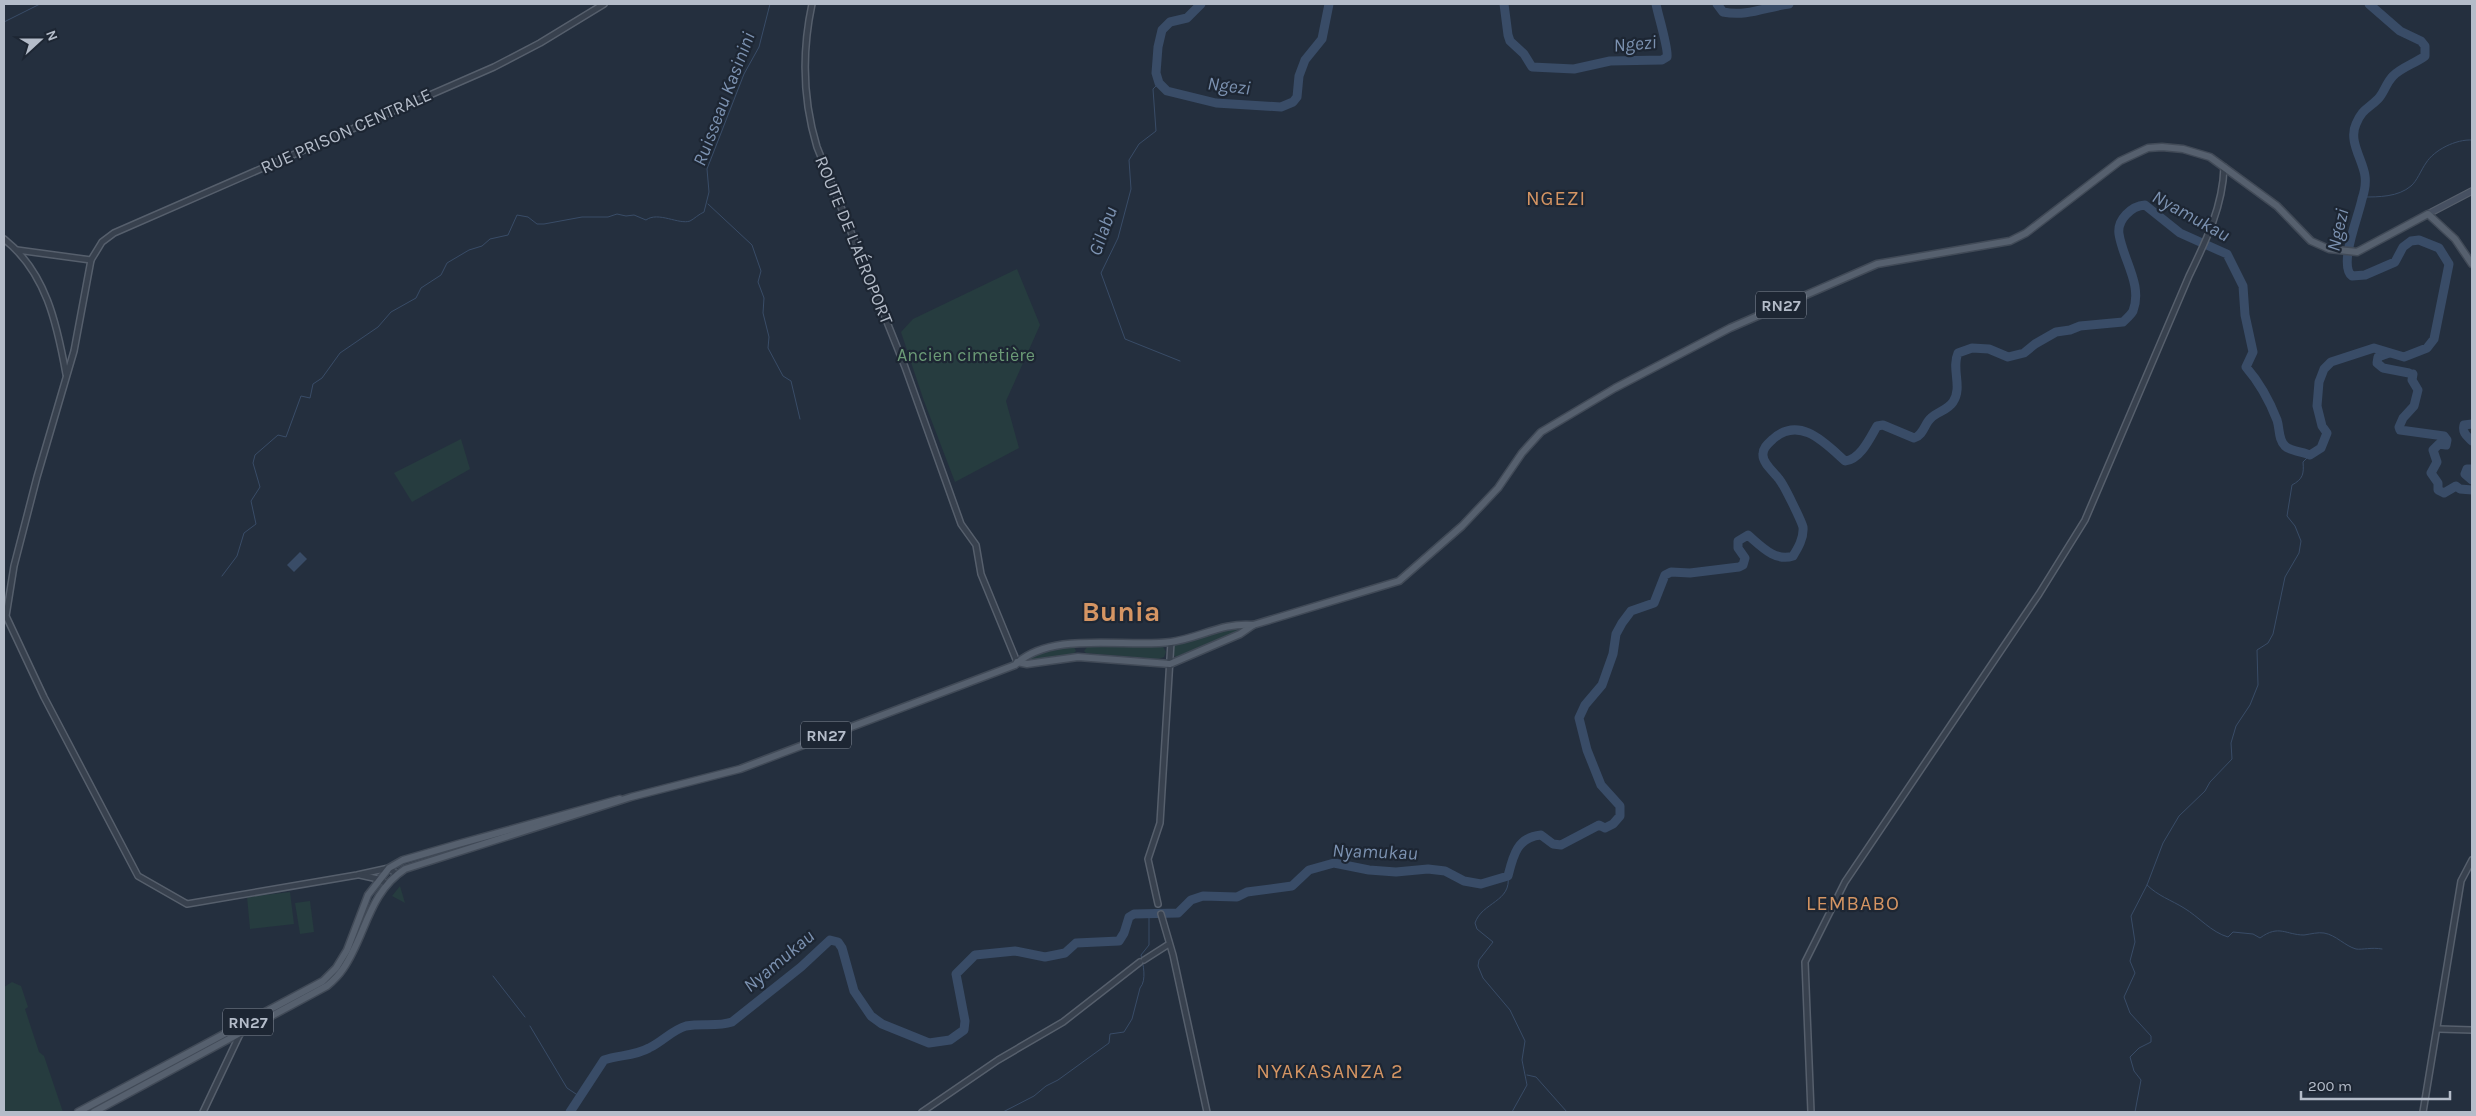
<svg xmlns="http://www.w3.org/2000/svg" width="2476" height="1116" viewBox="0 0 2476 1116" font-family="Karla,sans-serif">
<rect width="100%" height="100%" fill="#242f3e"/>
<g fill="#263c3f">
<polygon points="1017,269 1040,325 1006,401 1019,448 955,482 924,401 901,332 913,319"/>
<polygon points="461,439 470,469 412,502 394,473"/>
<polygon points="1236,626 1239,627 1237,631 1176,657 1172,654 1175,643"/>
<polygon points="1162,645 1166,652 1164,657 1158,659 1086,653 1084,651 1088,646"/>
<polygon points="1074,647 1076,651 1073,654 1027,660 1051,649"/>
<polygon points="400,886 405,903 392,896"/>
<polygon points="290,892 294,924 250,929 247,897"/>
<polygon points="310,901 314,932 300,934 295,903"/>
<polygon points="12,982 21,986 28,1007 25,1009 39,1052 44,1056 63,1112 4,1112 4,987"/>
</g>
<polygon fill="#394c67" points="300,552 307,559 294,572 287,565"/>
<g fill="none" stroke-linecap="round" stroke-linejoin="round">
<g stroke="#394c67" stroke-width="1">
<polyline points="4,22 40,4"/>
<polyline points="1159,83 1153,89 1156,131 1139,144 1129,160 1131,189 1118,238 1101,273 1125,339 1180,361"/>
<path d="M2363,197C2379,197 2398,197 2411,186C2417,181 2421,170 2426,163C2434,150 2456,139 2472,140"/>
<polyline points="708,204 752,245 761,271 758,282 764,298 763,313 769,337 768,348 783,376 791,381 800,419"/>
<path d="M222,576L237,556L244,533L256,524L251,501L260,487L253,463L255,455L278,435L286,437L301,396L310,398L313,384L322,378L340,353L378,327L391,312L416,298L421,288L441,275L447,263L469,250L482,246L490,239L508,235L517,215L528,217L537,224H544L582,217H608L617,214L626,216L634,215L646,220C658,211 679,225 690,221C694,219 699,214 704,212L709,192L707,169L744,74L759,47L770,4"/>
<path d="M1508,876C1512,902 1482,902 1475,923L1477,929L1493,942L1479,960L1478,966L1483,978L1510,1010L1525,1041L1522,1060L1527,1085L1512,1112"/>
<path d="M2147,885C2158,896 2171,900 2184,908C2199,917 2211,932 2228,937L2233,932L2253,934L2260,938C2279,924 2286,935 2304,935C2311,934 2318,932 2324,933C2336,935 2345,946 2356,949C2362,950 2372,947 2382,949"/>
<polyline points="493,976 525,1017"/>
<polyline points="530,1026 567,1088 579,1096"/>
<polyline points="1527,1075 1536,1077 1567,1112"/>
<path d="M1003,1112L1034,1096L1046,1086L1058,1080L1109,1043L1110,1034L1124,1032L1132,1019L1140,988C1147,980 1143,964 1141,955L1149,945V913"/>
<path d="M2135,1112L2141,1080L2134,1071L2130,1057L2139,1048L2151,1042V1036L2130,1013L2124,997L2135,973L2130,961L2135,942L2131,916L2147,885L2163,843L2179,816L2205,791L2210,782L2232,759L2231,743L2236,726L2250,705L2258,685L2257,650L2268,643L2273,634L2285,577L2299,553L2301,541L2295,526L2287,516L2292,485C2303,479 2304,474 2303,462L2310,455"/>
</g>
<g stroke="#394c67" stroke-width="9">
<polyline points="1201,4 1187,18 1170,22 1162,30 1158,47 1156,73 1159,83 1167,91 1216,103 1281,107 1293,102 1297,97 1299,76 1305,60 1322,39 1329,4"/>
<path d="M1504,4L1508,35L1510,41L1524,54L1532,67L1574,69L1610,61L1662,60L1667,57C1669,50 1658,15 1656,4"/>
<path d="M1717,4L1723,12C1747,17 1766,7 1789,4"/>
<polyline points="2389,353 2378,357 2377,363 2383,368 2409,373"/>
<polyline points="2413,374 2412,380 2418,390 2414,406 2403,418 2399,427 2400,430 2444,436 2447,440 2446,445 2439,444 2433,450 2437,462 2431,473 2438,483 2438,490 2444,493 2456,486 2460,489 2472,490"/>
<path d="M2472,424L2464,425C2462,433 2467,436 2472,441"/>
<polyline points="2472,469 2467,469 2465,474 2472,480"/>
<path d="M570,1112L604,1060C619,1055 635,1056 649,1048C662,1042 672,1030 686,1026C702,1023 717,1027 732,1022L801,967L830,940L838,942L842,948L854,991L871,1016L882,1024L929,1043L950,1040L964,1030L965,1021L956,974L975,955L1015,951L1045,957L1065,953L1076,943L1119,941L1124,933L1129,917L1134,914L1178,913L1191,900L1203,896L1237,897L1247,892L1292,886L1309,870L1334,863L1369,870L1396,872L1428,869L1445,871L1464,881L1481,884L1508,876C1513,856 1517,837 1541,835L1553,844L1561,845L1599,825L1605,828L1613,824L1620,816V806L1601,785L1587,750L1579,718L1585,705L1602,685L1613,654L1616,634L1622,623L1631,611L1654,603L1665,575L1671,572L1690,573L1739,567L1743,565L1745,558L1738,548V541L1748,535C1761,546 1775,562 1793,556C1798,548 1804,538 1803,527C1801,520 1784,485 1779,479C1774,472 1762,463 1763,454C1763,447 1769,443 1773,439C1800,415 1826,444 1845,461C1860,460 1870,438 1877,426L1883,425L1914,438C1924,435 1924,424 1931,418C1937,412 1948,410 1953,402C1963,387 1951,369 1958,353L1972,348L1989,349L2008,357L2024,353L2035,344L2056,332L2070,330L2080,326L2123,322C2126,319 2131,315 2133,311C2143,285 2123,260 2119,234C2117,220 2131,206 2145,205L2180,233L2227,254L2243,286L2245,315L2253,352L2246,367C2259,382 2270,402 2277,420C2280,429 2278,439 2285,446C2290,451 2303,452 2310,455L2321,448L2327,433L2322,426L2317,406L2319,382L2324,369L2331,362L2374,348L2404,357L2427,348L2434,339L2449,264L2439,248L2419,240L2411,241L2403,247L2395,262L2365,275L2352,276C2338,265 2359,215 2362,199C2364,193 2366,183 2365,176C2363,160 2348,141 2356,124C2362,109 2368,109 2378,99C2384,93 2386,83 2393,76C2402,67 2414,64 2425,56V46L2421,41L2400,31L2369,4"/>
</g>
<defs>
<g id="tertiary">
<path d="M812,4C802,51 803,101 817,147L905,367L961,524L976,545L981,574L1017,662"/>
<path d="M4,239C46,272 57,324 66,374"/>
<polyline points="17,250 91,260"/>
<polyline points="396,874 389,868 357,875 187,904 138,876 44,697 6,616 14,566 37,477 74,351 91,260 102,242 114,233 494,67 540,43 604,4"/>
<polyline points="360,875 378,879 387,884"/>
<polyline points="1158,904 1148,859 1160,823 1171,642"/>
<polyline points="1161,914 1173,955 1207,1112"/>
<polyline points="1144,960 1169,944"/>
<polyline points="2439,1029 2472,1030"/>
<polyline points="203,1112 240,1034 239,1031"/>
<polyline points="922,1112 998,1060 1063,1022 1140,962"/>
<path d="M1811,1112L1805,962L1845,882L2039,594L2085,520L2189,276C2206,241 2223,206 2224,167"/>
<polyline points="2423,1112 2461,881 2472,860"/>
</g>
<polyline id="secondary" points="2428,214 2472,191"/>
<g id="primary">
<polyline points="1017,662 1027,664 1078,657 1170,664 1240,634 1253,625 1399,581 1462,526 1498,488 1522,453 1541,432 1615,388 1730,328 1877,264 2010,241 2026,233 2120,161 2148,148 2162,147 2183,149 2210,157 2277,206 2311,241 2329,249 2357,252 2428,214 2455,239 2472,264"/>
<polyline points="78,1112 323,981 336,968 347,950 368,895 389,868 403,860 458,844 620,799"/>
<path d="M94,1112L327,986C333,981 339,975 343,969C366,936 368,893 405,869L631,797L740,769L1015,665C1051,630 1125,648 1171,642C1199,638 1224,622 1253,625"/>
</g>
</defs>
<use href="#tertiary" stroke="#565f6c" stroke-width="8"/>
<use href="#secondary" stroke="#565f6c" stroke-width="8"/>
<use href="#primary" stroke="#414a57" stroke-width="9"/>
<use href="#tertiary" stroke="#38414e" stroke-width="5"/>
<use href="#secondary" stroke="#465061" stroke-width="5.5"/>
<use href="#primary" stroke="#56606e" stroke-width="6"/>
</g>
<g text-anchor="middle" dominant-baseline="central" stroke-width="4.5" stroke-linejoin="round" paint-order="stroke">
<g fill="#1d2633" stroke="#878f9c" stroke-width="1">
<rect x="1756" y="291.5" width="50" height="27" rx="4"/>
<rect x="801" y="721.5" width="50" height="27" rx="4"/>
<rect x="223" y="1008.5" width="50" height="27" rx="4"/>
</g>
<g font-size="16" font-weight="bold" fill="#b4bcc9">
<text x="1781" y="305">RN27</text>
<text x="826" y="735">RN27</text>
<text x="248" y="1022">RN27</text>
</g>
<g font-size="18" fill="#b4bcc9" stroke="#1d2633">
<text transform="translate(346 131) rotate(-24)">RUE PRISON CENTRALE</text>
<text transform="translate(854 240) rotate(68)">ROUTE DE L'AÉROPORT</text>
</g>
<g font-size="18" fill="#6b9a76" stroke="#1d2633">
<text x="966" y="355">Ancien cimetière</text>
</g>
<g font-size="19" font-style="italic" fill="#7c92b1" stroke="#1d2633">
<text transform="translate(1635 44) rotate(-5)">Ngezi</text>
<text transform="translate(1229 86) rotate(7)">Ngezi</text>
<text transform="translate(724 99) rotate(-69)">Ruisseau Kasinini</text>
<text transform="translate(2191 216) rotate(29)">Nyamukau</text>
<text transform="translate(2338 230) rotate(-77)">Ngezi</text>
<text transform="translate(1103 231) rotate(-70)">Gilabu</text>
<text transform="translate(1375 852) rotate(2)">Nyamukau</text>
<text transform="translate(779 961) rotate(-40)">Nyamukau</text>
</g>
<g font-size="20" letter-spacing="1" fill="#d59563" stroke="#1d2633">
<text x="1556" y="198">NGEZI</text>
<text x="1853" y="903">LEMBABO</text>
<text x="1330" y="1071">NYAKASANZA 2</text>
</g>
<g font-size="28" font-weight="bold" fill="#d59563" stroke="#1d2633">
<text x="1121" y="611">Bunia</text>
</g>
</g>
<rect width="2476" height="1116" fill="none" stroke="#b4bcc9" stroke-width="10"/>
<g transform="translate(40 40) rotate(69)" stroke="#1d2633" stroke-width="4" paint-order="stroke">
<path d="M0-4L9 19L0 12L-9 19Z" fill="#b4bcc9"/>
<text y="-8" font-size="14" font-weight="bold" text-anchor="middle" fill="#b4bcc9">N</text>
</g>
<path d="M2301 1091v8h149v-8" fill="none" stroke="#b4bcc9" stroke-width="2.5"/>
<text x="2308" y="1091" font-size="15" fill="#b4bcc9" stroke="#1d2633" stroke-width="4" paint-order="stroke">200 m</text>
</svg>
